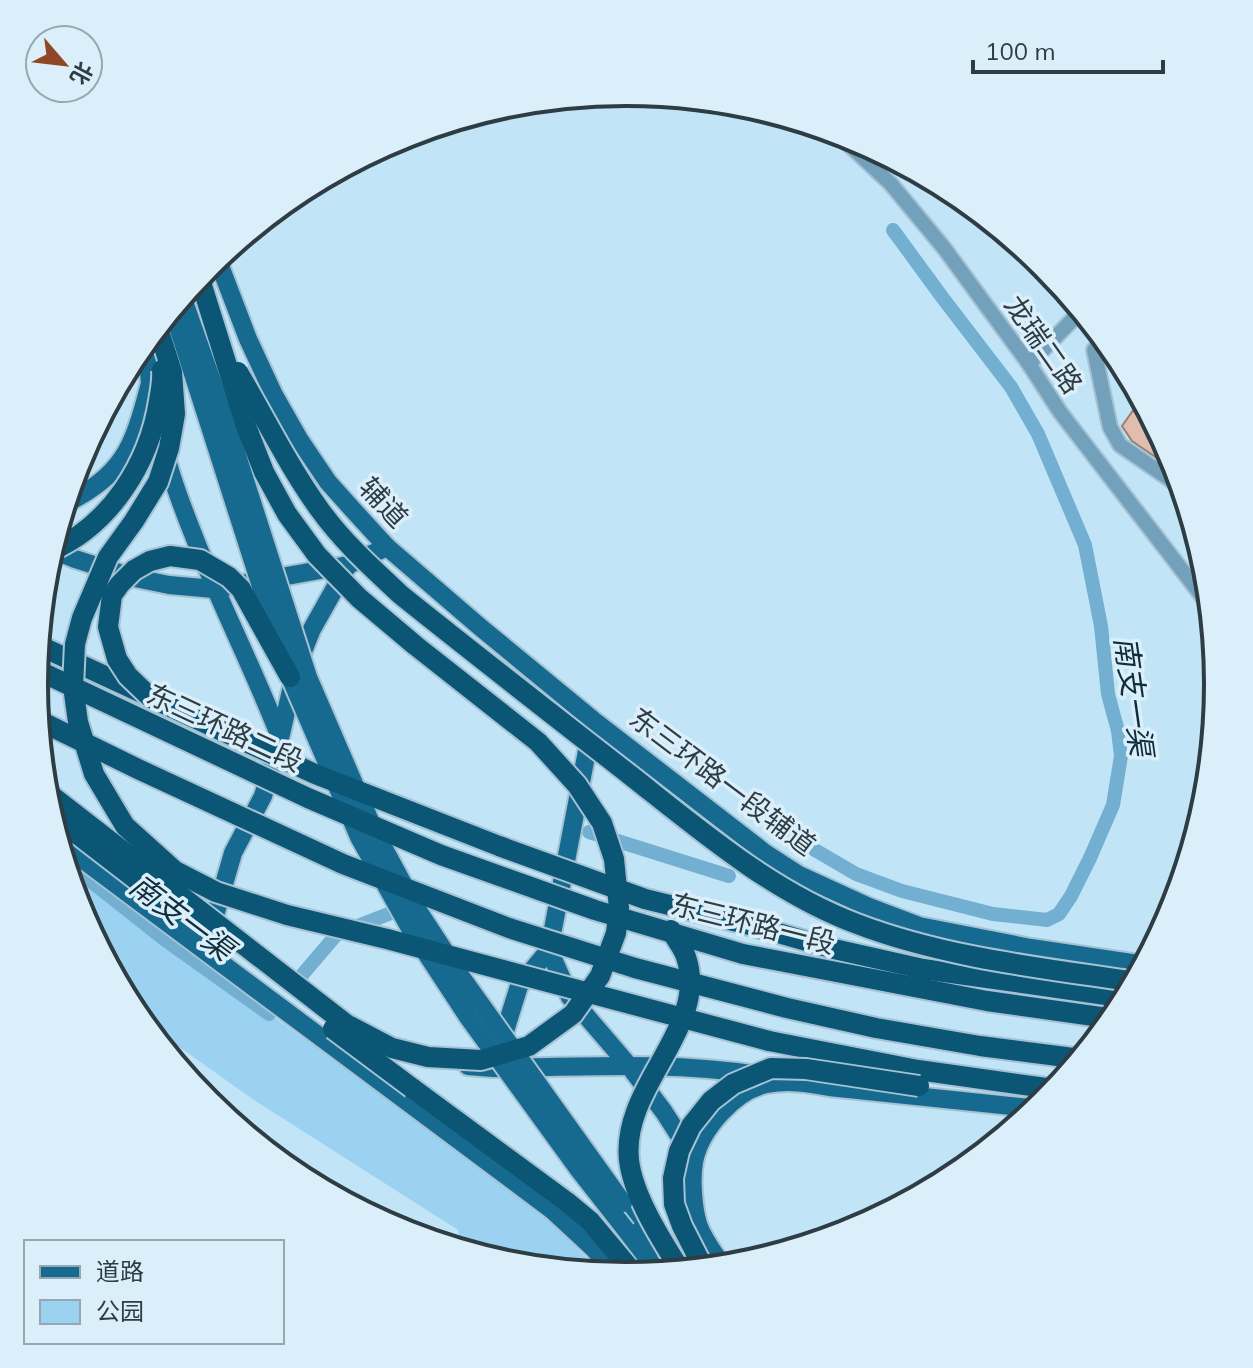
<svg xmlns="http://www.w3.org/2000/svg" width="1253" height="1368" viewBox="0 0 1253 1368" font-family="Mulish,'Noto Sans SC',sans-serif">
<rect width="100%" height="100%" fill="#c2e4f7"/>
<polygon fill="#9bd2f2" points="65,863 175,947 455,1146 557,1228 602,1274 510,1265 462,1250 458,1230 251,1098 136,1016 79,910"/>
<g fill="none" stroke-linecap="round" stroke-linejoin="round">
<g stroke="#72afd1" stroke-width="14">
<polyline points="779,829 856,874 902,891 993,914 1047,920 1059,914 1071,896 1090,858 1113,805 1121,756 1118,731 1108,694 1101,626 1085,545 1038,434 1011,387 942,297 893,230"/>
<polyline points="589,832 729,876"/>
<polyline points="64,860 164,939 269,1014"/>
<polyline points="302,975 337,934 404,908"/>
</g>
</g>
<polygon fill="#dfbdaf" stroke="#9e7e71" stroke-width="2" points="1142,398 1174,458 1179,473 1132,441 1122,426"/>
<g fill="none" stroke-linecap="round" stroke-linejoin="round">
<defs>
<g id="minor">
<polyline points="818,126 845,141 891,184 944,248 1029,364 1060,412 1212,609"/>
<polyline points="1104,337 1094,350 1110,427 1120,445 1184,489"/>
<polyline points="1029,364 1082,310"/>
</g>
<g id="major">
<polyline points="217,258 248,339 274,395 299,439 328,482 354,511 387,547 480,627 593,720 765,853 799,875 869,907 919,926 1031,948 1145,965"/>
<polyline points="147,339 150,385 156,411"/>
<path d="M165,452C172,482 184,511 195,539C221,606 254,670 280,737"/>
<path d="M65,504C123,475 133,448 149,387"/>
<polyline points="51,549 75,559 135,578 169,585 214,589 348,565 387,547"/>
<polyline points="58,841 552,1210 594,1249 618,1276"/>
<polyline points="205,950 233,853 263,796 278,747 296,669 312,629 348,565"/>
<polyline points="549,950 570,997 630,1067 664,1112 689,1151"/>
<polyline points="500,1047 519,986 549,950 591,730"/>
<path d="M468,1066L493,1068C582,1067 671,1061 758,1075"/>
<polyline points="623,1203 659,1247"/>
<polyline points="626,1230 659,1273"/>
<path d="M723,1267C715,1254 703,1239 698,1224C693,1207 691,1179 694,1162C700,1130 735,1090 767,1084C788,1080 808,1083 829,1087L1039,1109"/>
</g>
<g id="highway">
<polyline points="38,645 144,694"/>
<polyline points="750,925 834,949 923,969 1127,998"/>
<polyline points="743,954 987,1001 1115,1019"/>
<polyline points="769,1041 918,1070 1046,1088"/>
<polyline points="412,1088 567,1202 590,1221 636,1276"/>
</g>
</defs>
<use href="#minor" stroke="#a4c2d3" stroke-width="18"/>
<use href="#major" stroke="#a4c2d3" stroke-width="22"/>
<use href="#highway" stroke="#a4c2d3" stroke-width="24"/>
<use href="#minor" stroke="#73a1bc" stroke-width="14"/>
<use href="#major" stroke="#166a90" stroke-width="18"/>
<use href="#highway" stroke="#0b5575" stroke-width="20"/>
<defs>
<g id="major-bridge">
<polyline points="182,296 225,418 308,677 374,830 415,906 462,978 623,1203"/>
<polyline points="172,308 290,677 359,837 411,930 468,1017 579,1170 626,1230"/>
</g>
<g id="highway-bridge">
<polyline points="158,328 172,372 175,414 169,448 158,482 134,521 108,557 82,618 75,644 73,686 78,722 94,774 125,826 175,871 216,892 287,915 387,939 769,1041"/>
<path d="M238,372C265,418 289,467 320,510C343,542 372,568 401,595C477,656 553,715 630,775C701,831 772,892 857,924C946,958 1043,968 1136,982"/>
<path d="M51,551C110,525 149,464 159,401C161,390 163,380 162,370"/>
<polyline points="35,669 308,798 441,855 595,910 743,954"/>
<polyline points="290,677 241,589 229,577 200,560 170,556 150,561 134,570 120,584 112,595 108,627 117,659 128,676 151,698 315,774 499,846 645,899 750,925"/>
<polyline points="38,720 138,769 343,864 509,928 635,968 787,1008 876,1028 980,1046 1081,1059"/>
<polyline points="44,790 346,1024 392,1048 428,1057 481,1060 529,1046 573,1014 600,976 616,933 619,908 614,859 602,823 577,785 538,742 416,646 359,598 317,555 287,514 264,472 246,426 199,276"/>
<polyline points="50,813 177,911"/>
<path d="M671,930C675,939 683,947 686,957C710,1028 621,1085 629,1160C633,1196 662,1241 681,1271"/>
<polyline points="333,1029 412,1088"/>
<polyline points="704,1269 682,1226 674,1204 673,1178 679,1151 691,1126 711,1101 733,1084 771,1068 806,1069 919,1086"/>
</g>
</defs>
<use href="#major-bridge" stroke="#a4c2d3" stroke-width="22" stroke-linecap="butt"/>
<use href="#highway-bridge" stroke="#a4c2d3" stroke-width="24" stroke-linecap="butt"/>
<use href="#major-bridge" stroke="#166a90" stroke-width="18"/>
<use href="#highway-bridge" stroke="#0b5575" stroke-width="20"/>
</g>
<g text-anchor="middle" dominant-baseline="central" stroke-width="7" stroke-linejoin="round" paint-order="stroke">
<g font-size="28" fill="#2e3c43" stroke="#dbeffb">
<text transform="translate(1044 344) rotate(55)">龙瑞二路</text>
<text transform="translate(384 502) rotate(47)">辅道</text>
<text transform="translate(225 727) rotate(25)">东三环路二段</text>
<text transform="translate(723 781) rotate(37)">东三环路一段辅道</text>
<text transform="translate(753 923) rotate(14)">东三环路一段</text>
</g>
<g font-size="30" font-style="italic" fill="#102d3c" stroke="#dbeffb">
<text transform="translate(1134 696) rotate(82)">南支一渠</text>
<text transform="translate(182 917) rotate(37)">南支一渠</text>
</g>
</g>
<path d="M0 0H1253V1368H0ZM48 684a578 578 0 1 1 1156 0a578 578 0 1 1-1156 0Z" fill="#dbeffb" fill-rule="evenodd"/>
<path fill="none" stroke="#2e3c43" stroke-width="4" d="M48 684a578 578 0 1 1 1156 0a578 578 0 1 1-1156 0Z"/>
<rect x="24" y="1240" width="260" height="104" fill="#dbeffb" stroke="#96a7b1" stroke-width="2"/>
<rect x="40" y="1266" width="40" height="12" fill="#166a90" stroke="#96a7b1" stroke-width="2"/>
<text x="96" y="1280" font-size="24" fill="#2e3c43">道路</text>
<rect x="40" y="1300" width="40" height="24" fill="#9bd2f2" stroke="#96a7b1" stroke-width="2"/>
<text x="96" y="1320" font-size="24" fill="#2e3c43">公园</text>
<g transform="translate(64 64) rotate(118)"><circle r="38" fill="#dbeffb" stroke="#96a7b1" stroke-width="2"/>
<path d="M0-6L14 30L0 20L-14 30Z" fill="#8f4727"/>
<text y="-12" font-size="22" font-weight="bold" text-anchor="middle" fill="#2e3c43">北</text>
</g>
<path d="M973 60v12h190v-12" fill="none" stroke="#2e3c43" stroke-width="4"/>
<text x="985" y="60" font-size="24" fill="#2e3c43" stroke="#dbeffb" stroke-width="6" paint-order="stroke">100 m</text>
</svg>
